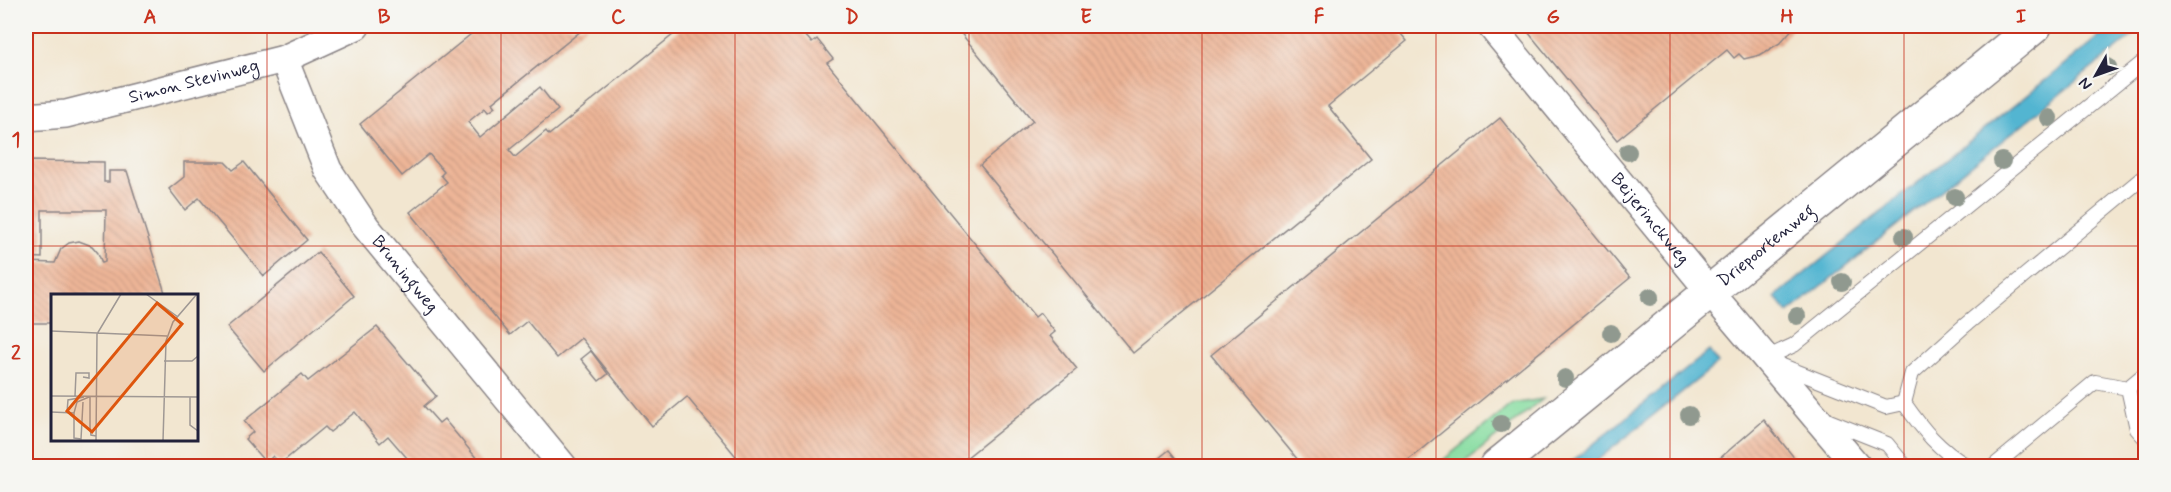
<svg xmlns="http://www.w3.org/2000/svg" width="2171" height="492" viewBox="0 0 2171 492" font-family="Mynerve,sans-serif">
<defs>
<pattern id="building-back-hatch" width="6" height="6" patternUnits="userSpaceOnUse" patternTransform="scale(1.5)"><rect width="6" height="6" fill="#edb597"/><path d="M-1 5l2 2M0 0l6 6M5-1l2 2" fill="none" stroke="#cb9b83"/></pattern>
</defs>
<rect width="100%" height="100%" fill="#f6f6f2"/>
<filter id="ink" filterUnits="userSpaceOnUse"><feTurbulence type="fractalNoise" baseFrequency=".0167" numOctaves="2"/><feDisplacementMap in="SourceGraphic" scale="12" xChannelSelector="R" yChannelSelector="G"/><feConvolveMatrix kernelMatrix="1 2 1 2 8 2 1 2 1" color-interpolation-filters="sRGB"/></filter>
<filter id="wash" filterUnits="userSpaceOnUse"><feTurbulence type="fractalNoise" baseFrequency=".008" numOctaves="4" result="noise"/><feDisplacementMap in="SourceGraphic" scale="24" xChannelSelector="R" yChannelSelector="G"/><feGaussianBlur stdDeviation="1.35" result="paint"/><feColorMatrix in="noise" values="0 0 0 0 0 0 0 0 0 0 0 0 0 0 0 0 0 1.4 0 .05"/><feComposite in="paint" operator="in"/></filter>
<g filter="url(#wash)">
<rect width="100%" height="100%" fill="#f2e6d0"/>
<polygon fill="#87dda1" stroke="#54806e" stroke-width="1.5" points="1543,399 1460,466 1436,466 1512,404"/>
<g fill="#52b5d1" stroke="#3a6c86" stroke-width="1.5">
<polygon points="26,26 35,26 30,67 26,66"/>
<polygon points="2113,26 2130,26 2136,33 1788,313 1775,297"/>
<polygon points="1709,351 1718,363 1590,466 1566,466"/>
</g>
<g id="blocks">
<g fill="url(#building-back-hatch)">
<polygon points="481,26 587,26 492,103 495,107 488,112 485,108 468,122 480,137 540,87 558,110 509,150 515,157 546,131 549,135 684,26 797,26 812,43 817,39 833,59 827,63 1035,317 1040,313 1055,332 1050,336 1077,369 956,466 744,466 687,397 652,426 581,338 557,358 527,321 510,335 410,212 447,182 441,175 444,172 429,154 402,176 360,124"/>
<polygon points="955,26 1394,26 1407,41 1328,106 1371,159 1133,353 980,165 1033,121"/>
<polygon points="1523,26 1795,26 1780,43 1760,55 1744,59 1739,54 1734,58 1727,50 1617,140"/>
<polygon points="1500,118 1630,278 1401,466 1303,466 1211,355"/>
<polygon points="26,161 104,162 104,182 109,182 109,171 127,171 166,296 52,296 52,323 27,323 26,262 55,263 61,249 69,243 79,241 92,246 98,253 102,263 105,262 106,210 42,210 42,258 26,257"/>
<polygon points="184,162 225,162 233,170 244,162 307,240 264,276 199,198 185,210 169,189 184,177"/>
<polygon points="318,252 354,296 264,371 227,327"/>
<polygon points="377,327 436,396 424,406 439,423 444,419 483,466 414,466 388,436 380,443 355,412 330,432 325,427 280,464 273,456 266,463 245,439 253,432 244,421 302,374 308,381"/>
<polygon points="591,351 608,374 599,381 581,359"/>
<polygon points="1764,420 1800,465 1711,466"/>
<polygon points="1169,450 1182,466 1149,466"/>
</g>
</g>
</g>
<g filter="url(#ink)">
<use href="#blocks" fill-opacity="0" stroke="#8a8486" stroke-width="1.5"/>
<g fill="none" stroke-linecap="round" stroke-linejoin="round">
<defs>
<g id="lane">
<polyline points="1766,358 1794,345 2146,60"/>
<path d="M1780,365L1886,407L1904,403C1923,430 1939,450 1967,466"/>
<polyline points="2128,388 2146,373"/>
<polyline points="1904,403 1912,373 1963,327 2146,175"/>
<polyline points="1824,419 1887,444 1905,466"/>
<polyline points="1994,466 2095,382 2128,388 2137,429 2146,439"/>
</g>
<g id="street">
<path id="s1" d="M1491,26L1710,292L1857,466"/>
<path id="s2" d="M284,59L328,170L366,227L563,466"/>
<path id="s3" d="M26,117L66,114L284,59L356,26"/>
</g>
<g id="secondary">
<path id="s4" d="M1497,466L2035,26"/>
</g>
</defs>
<use href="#lane" stroke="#8a8486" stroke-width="16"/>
<use href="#street" stroke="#8a8486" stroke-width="30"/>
<use href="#secondary" stroke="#8a8486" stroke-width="36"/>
<use href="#lane" stroke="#fff" stroke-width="14"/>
<use href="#street" stroke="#fff" stroke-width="27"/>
<use href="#secondary" stroke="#fff" stroke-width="33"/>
</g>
<g fill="#90998f">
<circle cx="2108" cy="67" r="9"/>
<circle cx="2049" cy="118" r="9"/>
<circle cx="1628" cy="152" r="9"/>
<circle cx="2002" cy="161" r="9"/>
<circle cx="1955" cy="197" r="9"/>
<circle cx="1904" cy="237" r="9"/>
<circle cx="1842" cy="282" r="9"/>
<circle cx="1650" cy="297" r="9"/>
<circle cx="1797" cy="316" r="9"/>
<circle cx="1611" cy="333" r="9"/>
<circle cx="1565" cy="378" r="9"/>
<circle cx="1689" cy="415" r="9"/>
<circle cx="1501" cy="424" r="9"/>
</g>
</g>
<path fill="none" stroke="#c8321e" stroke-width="1.5" stroke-opacity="0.55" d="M267,26V466M501,26V466M735,26V466M969,26V466M1202,26V466M1436,26V466M1670,26V466M1904,26V466M26,246H2146"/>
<g text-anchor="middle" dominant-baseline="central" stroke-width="4.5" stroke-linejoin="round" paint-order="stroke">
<g font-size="18" fill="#22223b" stroke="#f6f6f2">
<text stroke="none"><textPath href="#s3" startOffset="172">Simon Stevinweg</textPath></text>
<text stroke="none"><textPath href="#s1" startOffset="250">Beijerinckweg</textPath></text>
<text stroke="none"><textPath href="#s4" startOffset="348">Driepoortenweg</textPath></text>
<text stroke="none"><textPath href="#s2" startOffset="249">Bruningweg</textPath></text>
</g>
</g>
<g transform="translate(51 294)">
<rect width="147" height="147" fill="#f2e6d0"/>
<path fill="none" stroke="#9f9894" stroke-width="1.5" d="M95,0L127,23M0,37L116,42M113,67H141L147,62M0,102L147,103M24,102L25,79H38V84L32,83M39,103V134L40,141L45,142M139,103V131L147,137M0,118L23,119L26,108L38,103M16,118L17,106L33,103M23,119V144L30,145L32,108M45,147L46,40L70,0M112,147L115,47L122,28L146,0"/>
<path fill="#de560e" fill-opacity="0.15" stroke="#de560e" stroke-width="3" d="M106,9L131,30L41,138L16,117Z"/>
<rect width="147" height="147" fill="none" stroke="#22223b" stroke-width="3"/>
</g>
<rect width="2171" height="492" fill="none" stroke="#f6f6f2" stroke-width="66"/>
<g transform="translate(2096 75) rotate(230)" stroke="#f6f6f2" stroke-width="4.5" paint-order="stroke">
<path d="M0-4.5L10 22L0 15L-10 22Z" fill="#22223b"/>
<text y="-9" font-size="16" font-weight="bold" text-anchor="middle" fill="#22223b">N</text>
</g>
<rect x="33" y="33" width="2105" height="426" fill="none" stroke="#c8321e" stroke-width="2"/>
<g font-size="20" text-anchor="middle" font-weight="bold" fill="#c8321e">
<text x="150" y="23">A</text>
<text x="384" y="23">B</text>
<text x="618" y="23">C</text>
<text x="852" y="23">D</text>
<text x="1086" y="23">E</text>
<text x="1319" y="23">F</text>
<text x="1553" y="23">G</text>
<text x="1787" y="23">H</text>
<text x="2021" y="23">I</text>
<text x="16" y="146">1</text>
<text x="16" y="359">2</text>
</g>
</svg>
